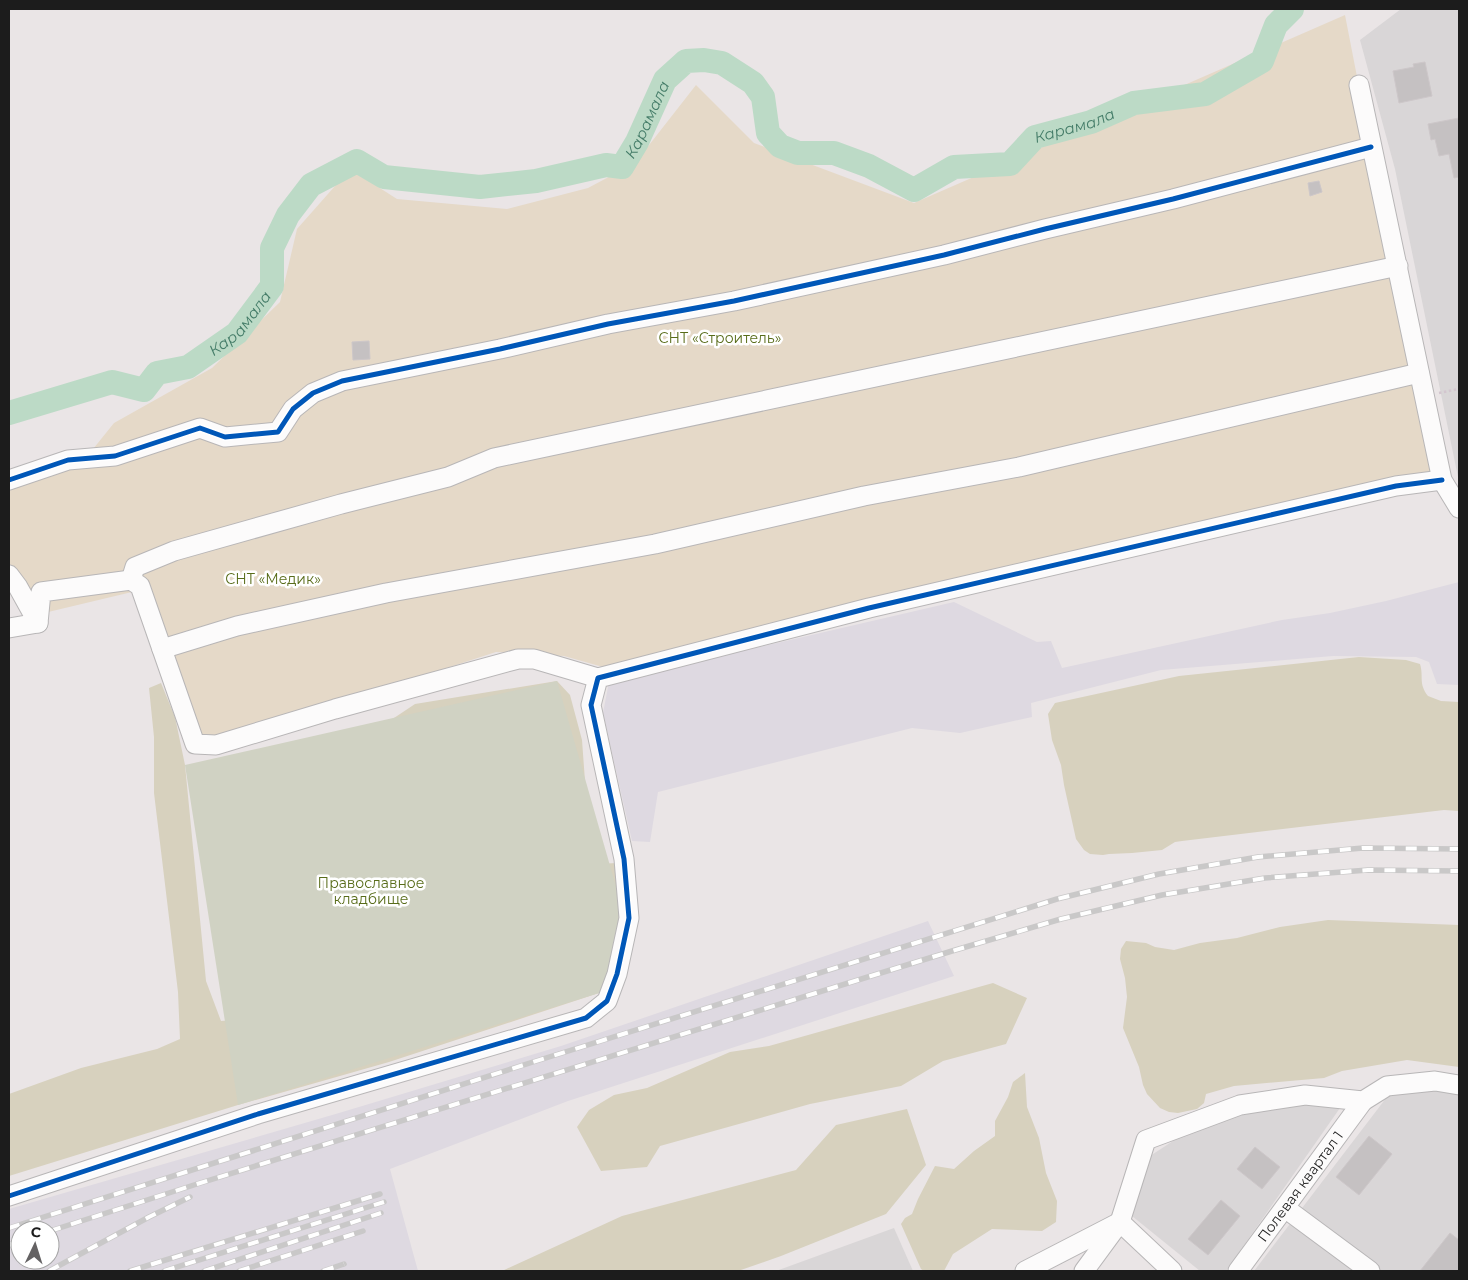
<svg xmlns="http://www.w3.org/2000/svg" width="1468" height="1280" viewBox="0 0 1468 1280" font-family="Montserrat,sans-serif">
<rect width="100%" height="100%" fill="#eae5e6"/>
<g fill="#d9d6d7">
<polygon points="1401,9 1459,9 1459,482 1395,169 1360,40"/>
<polygon points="1393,1089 1422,1089 1459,1094 1459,1271 1254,1271"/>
<polygon points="1306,1102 1340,1108 1226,1271 1200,1271 1132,1216 1150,1156 1199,1124"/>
<polygon points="894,1228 913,1271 776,1271"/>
</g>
<g fill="#ded9e1" fill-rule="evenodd">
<polygon points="1459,582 1459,685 1437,684 1429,662 1416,657 1333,656 1161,670 1031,703 1032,717 960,733 912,728 658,792 650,842 632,841 603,713 609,682 954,602 1037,642 1051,641 1062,668 1282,620 1330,613 1386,601"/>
<path d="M928,921L954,976L568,1101L390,1169L418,1271H9V1209L339,1113L561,1046ZM20,1230H50V1260H20Z"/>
</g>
<polygon fill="#e5d9c8" points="1345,15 1434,473 603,667 564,656 496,652 188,752 132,592 44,613 9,566 9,490 85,459 114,423 212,368 280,302 297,229 350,169 397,199 507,209 588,188 635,163 696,85 754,143 914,203"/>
<g fill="#d7d1be">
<path d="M1359,657L1406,660L1420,664C1424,677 1418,683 1428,696L1441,701L1459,702V811L1444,810L1182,841L1175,842L1162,850L1132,853L1109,854L1103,855L1090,854L1084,850L1076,839L1064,785L1061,765L1052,740L1048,714L1055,703L1179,676Z"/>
<polygon points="557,681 570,695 582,740 585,781 596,864 617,863 621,904 615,954 599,993 389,1062 238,1105 9,1176 9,1094 81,1068 157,1049 180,1039 178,992 154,793 154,737 149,688 161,683 175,717 185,765 206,981 221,1021 276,1017 373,732 415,704"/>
<polygon points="1328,920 1459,925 1459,1067 1407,1060 1342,1071 1324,1078 1234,1086 1206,1094 1204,1103 1197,1109 1178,1113 1169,1112 1160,1108 1147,1094 1143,1085 1139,1067 1123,1028 1127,997 1125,978 1120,959 1121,949 1126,941 1146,943 1155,947 1174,950 1200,943 1237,938 1280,927"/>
<polygon points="993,983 1027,998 1006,1044 943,1061 901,1086 810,1104 660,1146 647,1167 601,1171 577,1127 589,1110 614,1095 647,1088 730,1052 769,1046"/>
<polygon points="1025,1073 1027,1107 1039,1138 1046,1173 1057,1201 1056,1222 1042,1231 992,1229 953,1254 944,1271 924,1271 921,1269 901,1224 905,1218 912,1214 918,1199 935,1166 954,1169 974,1151 995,1136 995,1121 1008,1097 1013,1082"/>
<polygon points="907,1109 926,1165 886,1214 781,1256 738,1271 502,1271 622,1216 796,1170 836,1125"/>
</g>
<polygon fill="#d0d2c3" points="557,681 621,904 615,954 599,993 238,1105 185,765"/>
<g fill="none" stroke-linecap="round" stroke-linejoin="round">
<path stroke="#bcdac6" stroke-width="24" id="s1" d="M9,413L112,382L144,390L157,373L188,367L237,333L272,286V248L288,215L311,185L357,161L384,177L480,187L536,181L606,165L622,167L637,142L665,80L686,61L704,60L722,63L753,83L763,97L768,133L780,146L798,153H834L869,166L914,190L954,167L1010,164L1035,137L1091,122L1134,103L1205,94L1262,61L1276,25L1292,9"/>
</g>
<g fill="#c5c1c2" stroke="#cdc7c9">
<polygon points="1425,62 1432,96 1399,103 1393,71 1414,67 1413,64"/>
<polygon points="1459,118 1459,177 1454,178 1449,154 1439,156 1435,139 1431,140 1428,124"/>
<polygon points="1319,181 1322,192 1310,196 1308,183"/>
<polygon points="369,341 370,359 353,360 352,342"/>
<polygon points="1369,1136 1392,1154 1359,1195 1336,1177"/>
<polygon points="1255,1147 1280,1167 1262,1189 1237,1169"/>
<polygon points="1221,1200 1240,1216 1208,1255 1188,1239"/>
<polygon points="1450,1233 1459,1240 1459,1271 1420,1271"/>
</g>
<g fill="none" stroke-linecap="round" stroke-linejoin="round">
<defs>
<g id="minor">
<polyline points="1359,85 1442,480 1459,508"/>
<polyline points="9,480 68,460 115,456 200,428 225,437 278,432 293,409 313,393 342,381 500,349 608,324 734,301 944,255 1045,229 1173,199 1371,147"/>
<polyline points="9,575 18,587 38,623 41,592 131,580 140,586 195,744 216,745 335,709 518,659 534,659 598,678"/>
<polyline points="131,580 135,567 174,551 341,504 448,477 494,458 1398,266"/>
<polyline points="9,628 38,623"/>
<polyline points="162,649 237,626 386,593 655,544 864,496 1019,467 1419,373"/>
<polyline points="9,1196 258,1114 586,1018 607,1001 617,974 629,918 624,859 591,705 598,678 869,608 1396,486 1442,480"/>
<polyline points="1285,1208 1370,1271"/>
<polyline points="1025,1271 1120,1222 1172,1271"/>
<polyline points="1084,1271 1120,1222 1146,1140 1240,1105 1305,1095 1363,1101 1387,1086 1435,1081 1459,1085"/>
<path id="s2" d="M1238,1271L1363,1101"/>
</g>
</defs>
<use href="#minor" stroke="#b8b6b7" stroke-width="21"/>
<polyline stroke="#d3c6cf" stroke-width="2.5" stroke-dasharray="2.5 2.5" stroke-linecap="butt" points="1439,393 1459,389"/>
<use href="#minor" stroke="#fcfbfb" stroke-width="19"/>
<defs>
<g id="rail">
<polyline points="9,1228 533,1062 1057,899 1159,874 1258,857 1363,848 1459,849"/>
<polyline points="50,1231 197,1184 952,951 1061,919 1162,895 1265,878 1368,870 1459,871"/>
<polyline points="9,1245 20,1241"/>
<polyline points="49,1271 149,1217 190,1197"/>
<polyline points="130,1271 380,1194"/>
<polyline points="164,1271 384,1202"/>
<polyline points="204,1271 381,1213"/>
<polyline points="239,1271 363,1231"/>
<polyline points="323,1271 344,1264"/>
</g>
</defs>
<use href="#rail" stroke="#c9c8c8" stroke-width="5.5"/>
<use href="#rail" stroke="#fff" stroke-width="4" stroke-dasharray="11" stroke-linecap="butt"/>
<defs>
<g id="cycleway">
<polyline points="9,480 68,460 115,456 200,428 225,437 278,432 293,409 313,393 342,381 500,349 608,324 734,301 944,255 1045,229 1173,199 1371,147"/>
<polyline points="9,1196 258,1114 586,1018 607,1001 617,974 629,918 624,859 591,705 598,678 869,608 1396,486 1442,480"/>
</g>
</defs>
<use href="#cycleway" stroke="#fff" stroke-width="8"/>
<use href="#cycleway" stroke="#0057b8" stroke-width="5"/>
</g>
<g text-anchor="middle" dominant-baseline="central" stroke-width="5" stroke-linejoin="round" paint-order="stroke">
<g font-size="14" fill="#586c19" stroke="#fff">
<text x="720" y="338">СНТ «Строитель»</text>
<text x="273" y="579">СНТ «Медик»</text>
<text x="371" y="883">Православное<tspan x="371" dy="16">кладбище</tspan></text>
</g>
<g font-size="14" fill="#1c1c1c" stroke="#fff">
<text stroke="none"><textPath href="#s2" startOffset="105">Полевая квартал 1</textPath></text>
</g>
<g font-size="15" font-style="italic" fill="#447c68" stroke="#fff">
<text stroke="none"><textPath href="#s1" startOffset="802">Карамала</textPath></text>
<text stroke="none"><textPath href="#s1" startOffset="1342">Карамала</textPath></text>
<text stroke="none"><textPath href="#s1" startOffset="262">Карамала</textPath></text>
</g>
</g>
<rect width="1468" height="1280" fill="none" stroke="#1c1c1c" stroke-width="20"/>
<g transform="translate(35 1245) rotate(4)"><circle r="24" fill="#ffffff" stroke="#a4a4a4"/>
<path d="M0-4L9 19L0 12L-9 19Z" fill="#646263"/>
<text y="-8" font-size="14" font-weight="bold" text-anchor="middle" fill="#1c1c1c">С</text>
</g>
</svg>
